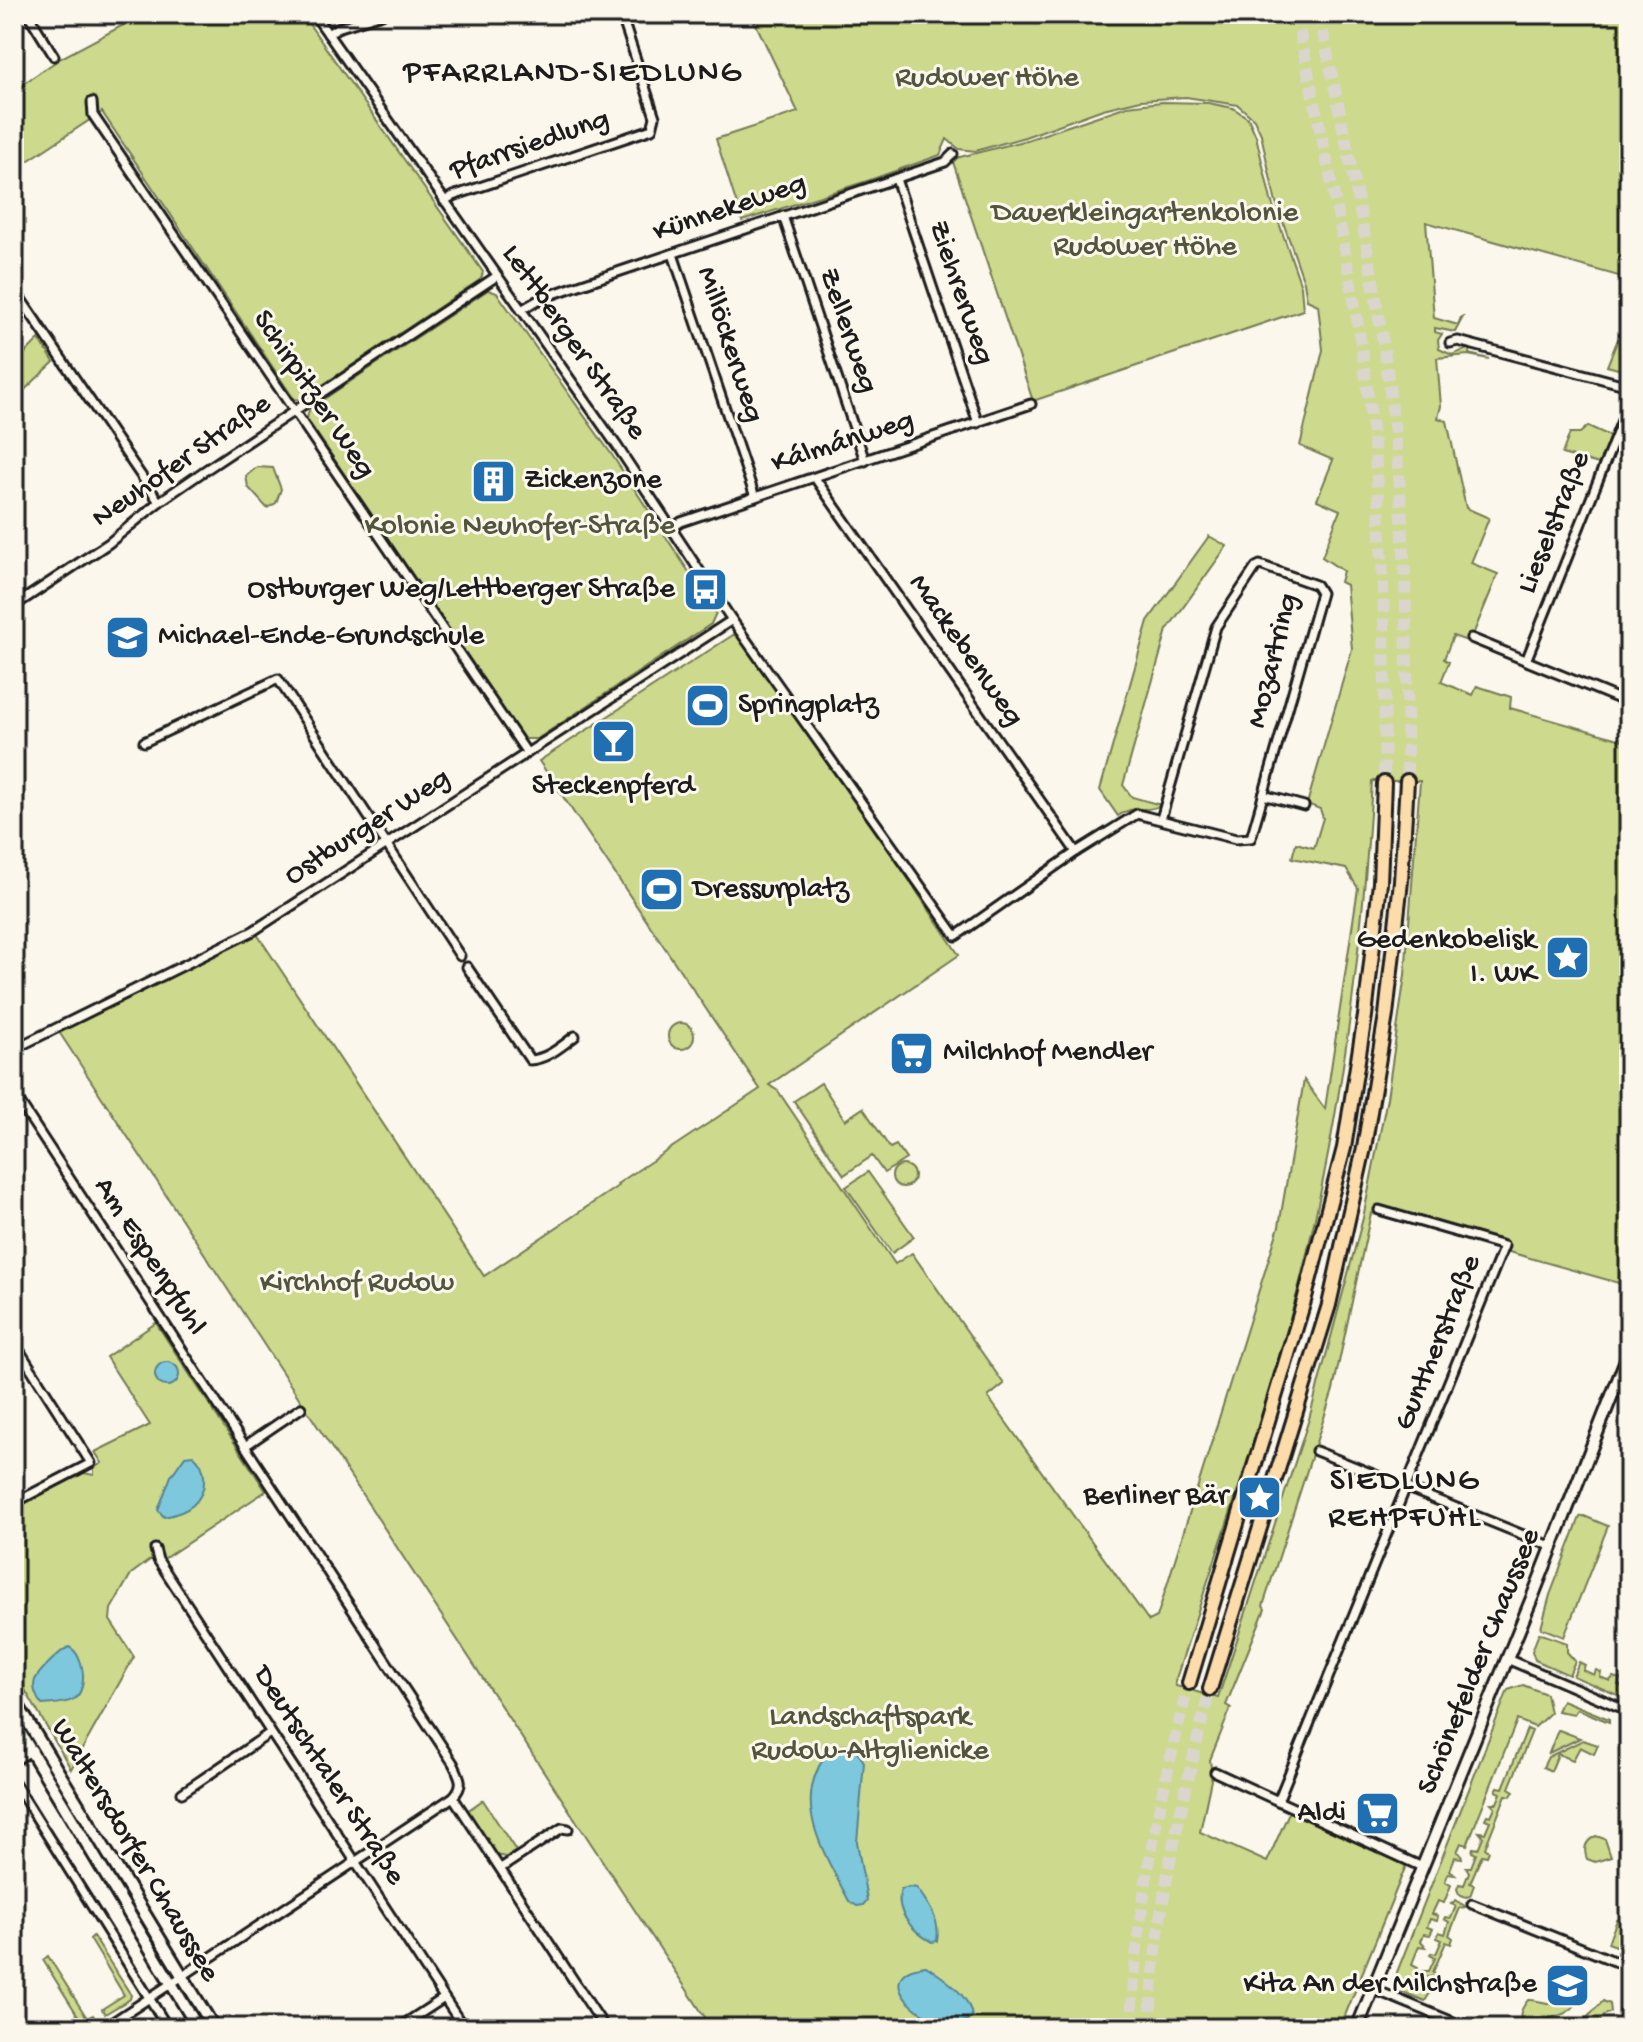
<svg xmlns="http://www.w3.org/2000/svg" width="1643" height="2042" viewBox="0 0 1643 2042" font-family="'Gochi Hand',sans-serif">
<rect width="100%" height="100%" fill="#fbf7ec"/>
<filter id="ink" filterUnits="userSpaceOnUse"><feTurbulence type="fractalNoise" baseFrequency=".0125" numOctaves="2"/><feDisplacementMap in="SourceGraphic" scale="16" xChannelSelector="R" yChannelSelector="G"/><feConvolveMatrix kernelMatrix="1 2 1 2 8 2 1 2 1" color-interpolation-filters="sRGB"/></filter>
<g filter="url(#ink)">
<g fill="#cdd98c" stroke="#747a54" stroke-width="2" fill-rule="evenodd">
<polygon points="144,14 302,14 483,272 481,279 300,400 294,399 102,112 14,170 14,90 61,58"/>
<path d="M751,14H1629V279L1426,222L1434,318L1458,325L1461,317H1463L1455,332L1435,328V332L1442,334L1438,340L1439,349L1452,355L1470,348L1469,354L1489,359L1468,355L1437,358L1441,406L1438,418L1447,421L1466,508L1489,518L1471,563L1498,574L1470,642L1453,636L1444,659L1449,662L1441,682L1473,695L1477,686L1511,697L1510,708L1629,742V1286L1371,1213L1333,1390L1263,1606L1265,1609L1226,1705L1231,1708L1210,1760L1212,1775L1200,1832L1267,1862L1290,1810L1407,1863L1340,2028H712L59,1032L257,934L484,1276L618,1186L617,1184L760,1089L539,761L733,635L738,636L889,850L959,955L769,1085L778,1091L895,1264L912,1253L1004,1384L988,1397L1149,1621L1157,1617L1279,1226L1304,1080L1325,1109L1358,888L1346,869L1292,858L1296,843L1314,848L1323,818L1320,809L1307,804L1352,649L1346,585L1340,582L1343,571L1322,557L1340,510L1317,500L1333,460L1300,446L1323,350L1318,305L1307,300L1304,282L1275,199L1261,134L1254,119L1238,105L1186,97L1141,100L1103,109L1025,137L975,151L959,149L947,139L940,155L867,181L742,221L716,139L798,112ZM1372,781H1420L1405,975L1387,1098L1363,1218L1309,1419L1218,1698L1176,1686L1175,1682C1215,1555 1261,1430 1295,1301C1340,1131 1362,956 1372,781Z"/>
<polygon points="1162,102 1208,103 1233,108 1248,118 1256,136 1271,200 1301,286 1303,310 1033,401 952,159 1024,141 1127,106"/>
<polygon points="488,290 497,293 612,455 716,613 711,624 537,739 524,739 307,419 309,409"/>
<polygon points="1629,312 1629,372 1607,366"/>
<polygon points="39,339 54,362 14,400 14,364"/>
<polygon points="1588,426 1610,436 1599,464 1562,454 1570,433 1580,433"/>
<polygon points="257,467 273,468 281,489 276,503 267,508 248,487 246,476"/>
<path d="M1209,536L1227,546L1167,630L1123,785L1132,797L1161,805C1146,814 1135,803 1118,816L1100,790L1148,621Z"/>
<circle cx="681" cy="1036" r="13"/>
<polygon points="821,1083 845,1120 863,1108 890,1148 896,1145 906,1159 884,1173 872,1156 844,1175 794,1101"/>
<circle cx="903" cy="1176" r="11"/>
<polygon points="868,1172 914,1237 892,1253 846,1187"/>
<polygon points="156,1323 266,1491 165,1558 150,1560 131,1574 111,1609 110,1620 134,1657 71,1769 14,1671 14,1508 84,1473 94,1475 94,1468 102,1463 95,1452 150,1425 106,1357"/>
<polygon points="1584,1516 1608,1526 1564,1637 1541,1628 1550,1595 1580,1517"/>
<polygon points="1539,1633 1567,1643 1567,1652 1575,1661 1569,1675 1535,1660 1532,1651"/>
<polygon points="1579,1662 1585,1665 1583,1670 1594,1675 1596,1670 1601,1672 1600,1677 1610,1681 1613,1677 1620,1679 1618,1685 1629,1689 1629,1700 1573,1676"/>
<polygon points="1523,1685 1546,1694 1550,1713 1535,1727 1517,1720 1467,1845 1461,1843 1457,1852 1461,1854 1462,1858 1455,1857 1450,1870 1455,1875 1448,1874 1445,1882 1451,1885 1444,1903 1438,1901 1432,1914 1438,1916 1437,1921 1430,1919 1427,1927 1433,1929 1430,1935 1424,1934 1421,1941 1426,1947 1419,1946 1412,1964 1418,1967 1410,1991 1414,1992 1419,1980 1433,1988 1425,2001 1395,1989 1394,1980 1508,1690"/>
<polygon points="1562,1700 1609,1719 1609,1722 1577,1709 1574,1714 1557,1711"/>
<polygon points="1527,1729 1532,1731 1509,1788 1514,1791 1511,1796 1506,1795 1485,1848 1489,1851 1487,1856 1482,1855 1470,1883 1474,1885 1470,1896 1466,1897 1459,1894 1457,1889 1459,1884 1464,1885 1469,1872 1466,1867 1471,1867 1476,1854 1472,1852 1473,1848 1478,1849 1483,1837 1479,1832 1485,1833 1490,1821 1485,1819 1487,1815 1491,1816 1495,1807 1491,1803 1497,1803 1501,1793 1496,1791 1498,1787 1503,1788"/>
<polygon points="1559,1730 1580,1738 1549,1753 1558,1730"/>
<polygon points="1583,1740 1598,1745 1594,1754 1580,1747 1573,1760 1558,1754 1551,1771 1543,1767 1548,1757"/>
<polygon points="483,1800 516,1851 506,1857 496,1855 467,1811"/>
<path d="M1596,1836L1605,1839L1611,1857L1595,1862L1587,1859C1583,1849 1585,1841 1596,1836Z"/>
<polygon points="1456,1900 1466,1907 1460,1908 1449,1935 1453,1938 1451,1944 1446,1942 1433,1972 1438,1975 1437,1977 1425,1976 1423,1971 1429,1971 1435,1958 1430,1955 1431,1953 1436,1954 1442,1940 1437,1938 1439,1932 1445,1934 1449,1922 1444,1919 1445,1917 1451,1918 1456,1906 1451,1904"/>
<polygon points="1617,1920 1629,1925 1629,1951 1608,1943"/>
<polygon points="93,1936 131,1995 130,1999 105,2014 102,2009 124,1995 90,1939"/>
<polygon points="48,1956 87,2018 93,2015 96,2020 85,2027 43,1960"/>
<path d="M1568,1995H1575L1577,2002C1568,2017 1554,2015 1540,2022L1538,2028L1523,2025C1518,2015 1521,2009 1528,2000C1544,1999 1555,2012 1568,1995Z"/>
<polygon points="1603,2001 1610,2004 1611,2012 1604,2015 1600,2020 1604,2028 1584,2028 1584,2021"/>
</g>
<g fill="#7dc8dd" stroke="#568390" stroke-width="2">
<circle cx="167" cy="1374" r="12"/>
<path d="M193,1455C208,1467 208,1491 193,1505C185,1512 174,1515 164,1517L158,1510L171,1476L185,1456Z"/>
<path d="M69,1647C84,1654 89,1689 74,1699C66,1704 51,1704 42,1705C37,1699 32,1688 35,1680C39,1671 61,1650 69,1647Z"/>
<path d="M848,1745L857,1751L864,1762L857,1842L867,1900L863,1905L857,1906L849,1901C822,1849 787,1798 833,1746Z"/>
<path d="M911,1887L917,1888C928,1904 941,1920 937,1941L932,1942C913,1932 894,1912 901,1889Z"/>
<path d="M926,1966C943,1977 971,1996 972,2018C935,2042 859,1973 926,1966Z"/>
</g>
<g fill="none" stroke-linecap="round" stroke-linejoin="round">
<g stroke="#dad6cd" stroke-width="12" stroke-dasharray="12 6" stroke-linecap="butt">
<path d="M1296,14C1322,141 1352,267 1368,395C1385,523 1386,654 1384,783"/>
<path d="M1319,14C1346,142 1375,271 1391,401C1407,526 1408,655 1407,781"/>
<path d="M1131,2028C1136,1908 1159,1799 1189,1683"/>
<path d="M1150,2028C1153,1914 1183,1800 1210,1689"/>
</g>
<defs>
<g id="minor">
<polyline points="28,14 54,56"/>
<polyline points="314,14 617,446 732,620 956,936 1076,852 1137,814 1236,839 1251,838 1321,593 1316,585 1260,565 1256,567 1216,627 1161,819"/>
<polyline points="328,34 337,28 382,14"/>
<polyline points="92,102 93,115 527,753"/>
<polyline points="896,179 978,423"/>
<polyline points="444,201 453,196 652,129 655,117 621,14"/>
<polyline points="783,216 865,461"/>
<polyline points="673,254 755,497"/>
<polyline points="14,289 159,502"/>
<polyline points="521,310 542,298 582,284 945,162 953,154"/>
<polyline points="1450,343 1458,341 1629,386"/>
<polyline points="815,478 1076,852"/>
<polyline points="671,529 681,522 1031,404"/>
<polyline points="14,606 109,543 159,502 204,471 497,276"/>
<polyline points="1471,638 1629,703"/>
<polyline points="1526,661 1629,403"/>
<polyline points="144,742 278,679 460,956"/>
<polyline points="1263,795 1304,806"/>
<path d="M467,967L530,1060C547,1059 562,1046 575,1036"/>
<polyline points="14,1049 253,931 732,620"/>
<path d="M14,1094L453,1763C460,1777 465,1785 453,1797L104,2028"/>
<polyline points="14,1342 91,1463 14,1503"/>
<polyline points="1615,1386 1629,1390"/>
<polyline points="245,1446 301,1408"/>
<polyline points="1316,1451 1553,1547"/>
<polyline points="155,1549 158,1560 464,2028"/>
<polyline points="1507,1659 1629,1711"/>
<polyline points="14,1761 33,1750"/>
<polyline points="1215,1772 1422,1867"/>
<polyline points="14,1782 168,2028"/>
<polyline points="182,1793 270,1733"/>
<polyline points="453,1797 605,2028"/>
<polyline points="1278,1801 1504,1246 1379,1210"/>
<polyline points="501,1868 562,1828 568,1829"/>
<polyline points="1472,1904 1629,1967"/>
<polyline points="1373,1989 1468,2028"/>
<polyline points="398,2028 444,1998"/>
</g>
<g id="secondary">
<polyline points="14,1699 214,2028"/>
<polyline points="14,1723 198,2028"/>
<polyline points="1357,2028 1534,1593 1629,1352"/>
</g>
<g id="motorway">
<polyline points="1189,1683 1304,1301 1344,1148 1365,1016 1380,883 1384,783"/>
<polyline points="1210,1689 1329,1305 1364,1148 1386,1015 1401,881 1407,781"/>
</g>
</defs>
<use href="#minor" stroke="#1c1c1c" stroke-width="13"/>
<use href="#secondary" stroke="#1c1c1c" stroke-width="16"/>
<use href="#motorway" stroke="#1c1c1c" stroke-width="18"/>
<use href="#minor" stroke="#fbf7ec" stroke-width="7"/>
<use href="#secondary" stroke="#fbf7ec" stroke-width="10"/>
<use href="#motorway" stroke="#fddcac" stroke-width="12"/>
</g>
</g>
<defs>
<symbol id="building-square" viewBox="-11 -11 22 22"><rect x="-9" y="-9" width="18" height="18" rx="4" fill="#1f6fb2" stroke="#fbf7ec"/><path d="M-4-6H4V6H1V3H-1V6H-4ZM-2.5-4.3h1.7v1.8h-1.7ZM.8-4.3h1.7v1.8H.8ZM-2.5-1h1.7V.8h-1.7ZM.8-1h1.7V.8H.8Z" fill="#fff"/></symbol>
<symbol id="bus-square" viewBox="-11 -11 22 22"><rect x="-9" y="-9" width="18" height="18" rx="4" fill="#1f6fb2" stroke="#fbf7ec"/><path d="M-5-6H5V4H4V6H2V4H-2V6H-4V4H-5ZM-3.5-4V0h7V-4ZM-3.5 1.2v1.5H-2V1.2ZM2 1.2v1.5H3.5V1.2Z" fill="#fff"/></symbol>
<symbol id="school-square" viewBox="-11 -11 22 22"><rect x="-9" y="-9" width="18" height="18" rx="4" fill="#1f6fb2" stroke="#fbf7ec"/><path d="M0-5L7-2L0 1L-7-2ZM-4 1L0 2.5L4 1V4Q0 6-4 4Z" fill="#fff"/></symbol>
<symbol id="stadium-square" viewBox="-11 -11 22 22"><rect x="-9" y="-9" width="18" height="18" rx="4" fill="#1f6fb2" stroke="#fbf7ec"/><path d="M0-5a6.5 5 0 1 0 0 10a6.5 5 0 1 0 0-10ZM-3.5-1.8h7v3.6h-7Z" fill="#fff"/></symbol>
<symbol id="bar-square" viewBox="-11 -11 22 22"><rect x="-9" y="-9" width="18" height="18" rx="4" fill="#1f6fb2" stroke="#fbf7ec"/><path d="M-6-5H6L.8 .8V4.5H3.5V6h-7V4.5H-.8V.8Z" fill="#fff"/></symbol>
<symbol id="sight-square" viewBox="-11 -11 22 22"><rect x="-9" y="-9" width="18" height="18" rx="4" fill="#1f6fb2" stroke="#fbf7ec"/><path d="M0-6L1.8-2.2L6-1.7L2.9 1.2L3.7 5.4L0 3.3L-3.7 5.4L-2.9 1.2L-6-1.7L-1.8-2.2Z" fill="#fff"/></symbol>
<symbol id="supermarket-square" viewBox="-11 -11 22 22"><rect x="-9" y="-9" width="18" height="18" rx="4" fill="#1f6fb2" stroke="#fbf7ec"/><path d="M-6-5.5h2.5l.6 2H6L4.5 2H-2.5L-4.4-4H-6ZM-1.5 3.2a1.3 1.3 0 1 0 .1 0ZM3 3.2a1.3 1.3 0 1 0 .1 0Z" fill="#fff"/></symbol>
</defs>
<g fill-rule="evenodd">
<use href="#building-square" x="468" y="456" width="51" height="51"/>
<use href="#bus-square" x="680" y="564" width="51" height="51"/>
<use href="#school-square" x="102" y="612" width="51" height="51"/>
<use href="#stadium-square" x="682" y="680" width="51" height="51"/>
<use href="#bar-square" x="588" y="716" width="51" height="51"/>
<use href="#stadium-square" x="636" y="864" width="51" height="51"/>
<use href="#sight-square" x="1542" y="932" width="51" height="51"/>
<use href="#supermarket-square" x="886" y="1028" width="51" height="51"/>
<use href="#sight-square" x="1234" y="1472" width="51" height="51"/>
<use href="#supermarket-square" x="1352" y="1788" width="51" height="51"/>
<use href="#school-square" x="1542" y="1960" width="51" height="51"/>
</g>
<g text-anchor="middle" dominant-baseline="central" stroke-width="6" stroke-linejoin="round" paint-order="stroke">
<g font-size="30" fill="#51553e" stroke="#fbf7ec">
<text x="987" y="79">Rudower Höhe</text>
<text x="1145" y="214">Dauerkleingartenkolonie<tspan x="1145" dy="34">Rudower Höhe</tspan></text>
<text x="520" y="527">Kolonie Neuhofer-Straße</text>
<text x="357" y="1284">Kirchhof Rudow</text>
<text x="870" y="1718">Landschaftspark<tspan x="870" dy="34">Rudow-Altglienicke</tspan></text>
</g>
<g font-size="30" fill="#1c1c1c" stroke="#fbf7ec">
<text transform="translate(530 146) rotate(-19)">Pfarrsiedlung</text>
<text transform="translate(730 209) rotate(-19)">Künnekeweg</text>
<text transform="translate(960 293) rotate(71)">Ziehrerweg</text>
<text transform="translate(847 331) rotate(71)">Zellerweg</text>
<text transform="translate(573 343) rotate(55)">Lettberger Straße</text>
<text transform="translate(729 345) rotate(72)">Millöckerweg</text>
<text transform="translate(313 395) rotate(56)">Schirpitzer Weg</text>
<text transform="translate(843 443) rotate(-18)">Kálmánweg</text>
<text transform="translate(182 462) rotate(-35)">Neuhofer Straße</text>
<text transform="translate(1555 523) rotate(-68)">Lieselstraße</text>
<text transform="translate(965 651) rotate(55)">Mackebenweg</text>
<text transform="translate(1274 661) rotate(-76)">Mozartring</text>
<text transform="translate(368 828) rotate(-33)">Ostburger Weg</text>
<text transform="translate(149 1257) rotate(57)">Am Espenpfuhl</text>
<text transform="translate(1439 1343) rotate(-68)">Guntherstraße</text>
<text transform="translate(1480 1662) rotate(-68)">Schönefelder Chaussee</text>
<text transform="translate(328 1776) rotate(57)">Deutschtaler Straße</text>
<text transform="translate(134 1851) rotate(59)">Waltersdorfer Chaussee</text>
</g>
<g font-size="30" fill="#1c1c1c" stroke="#fbf7ec" text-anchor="start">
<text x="524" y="481">Zickenzone</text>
<text x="675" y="590" text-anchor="end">Ostburger Weg/Lettberger Straße</text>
<text x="158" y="637">Michael-Ende-Grundschule</text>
<text x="738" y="706">Springplatz</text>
<text x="613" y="787" text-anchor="middle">Steckenpferd</text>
<text x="693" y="890">Dressurplatz</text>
<text x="1536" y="941" text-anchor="end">Gedenkobelisk<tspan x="1536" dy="34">I. WK</tspan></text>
<text x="943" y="1053">Milchhof Mendler</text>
<text x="1228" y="1497" text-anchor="end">Berliner Bär</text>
<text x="1346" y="1814" text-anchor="end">Aldi</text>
<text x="1537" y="1985" text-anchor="end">Kita An der Milchstraße</text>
</g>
<g font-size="32" letter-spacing="2" fill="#1c1c1c" stroke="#fbf7ec">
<text x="573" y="74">PFARRLAND-SIEDLUNG</text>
<text x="1405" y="1482">SIEDLUNG<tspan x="1405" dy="37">REHPFUHL</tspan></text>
</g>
</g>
<rect width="1643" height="2042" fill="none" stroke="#fbf7ec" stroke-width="48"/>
<rect x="24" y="24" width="1595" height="1994" fill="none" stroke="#1c1c1c" stroke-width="3" filter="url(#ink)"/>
</svg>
